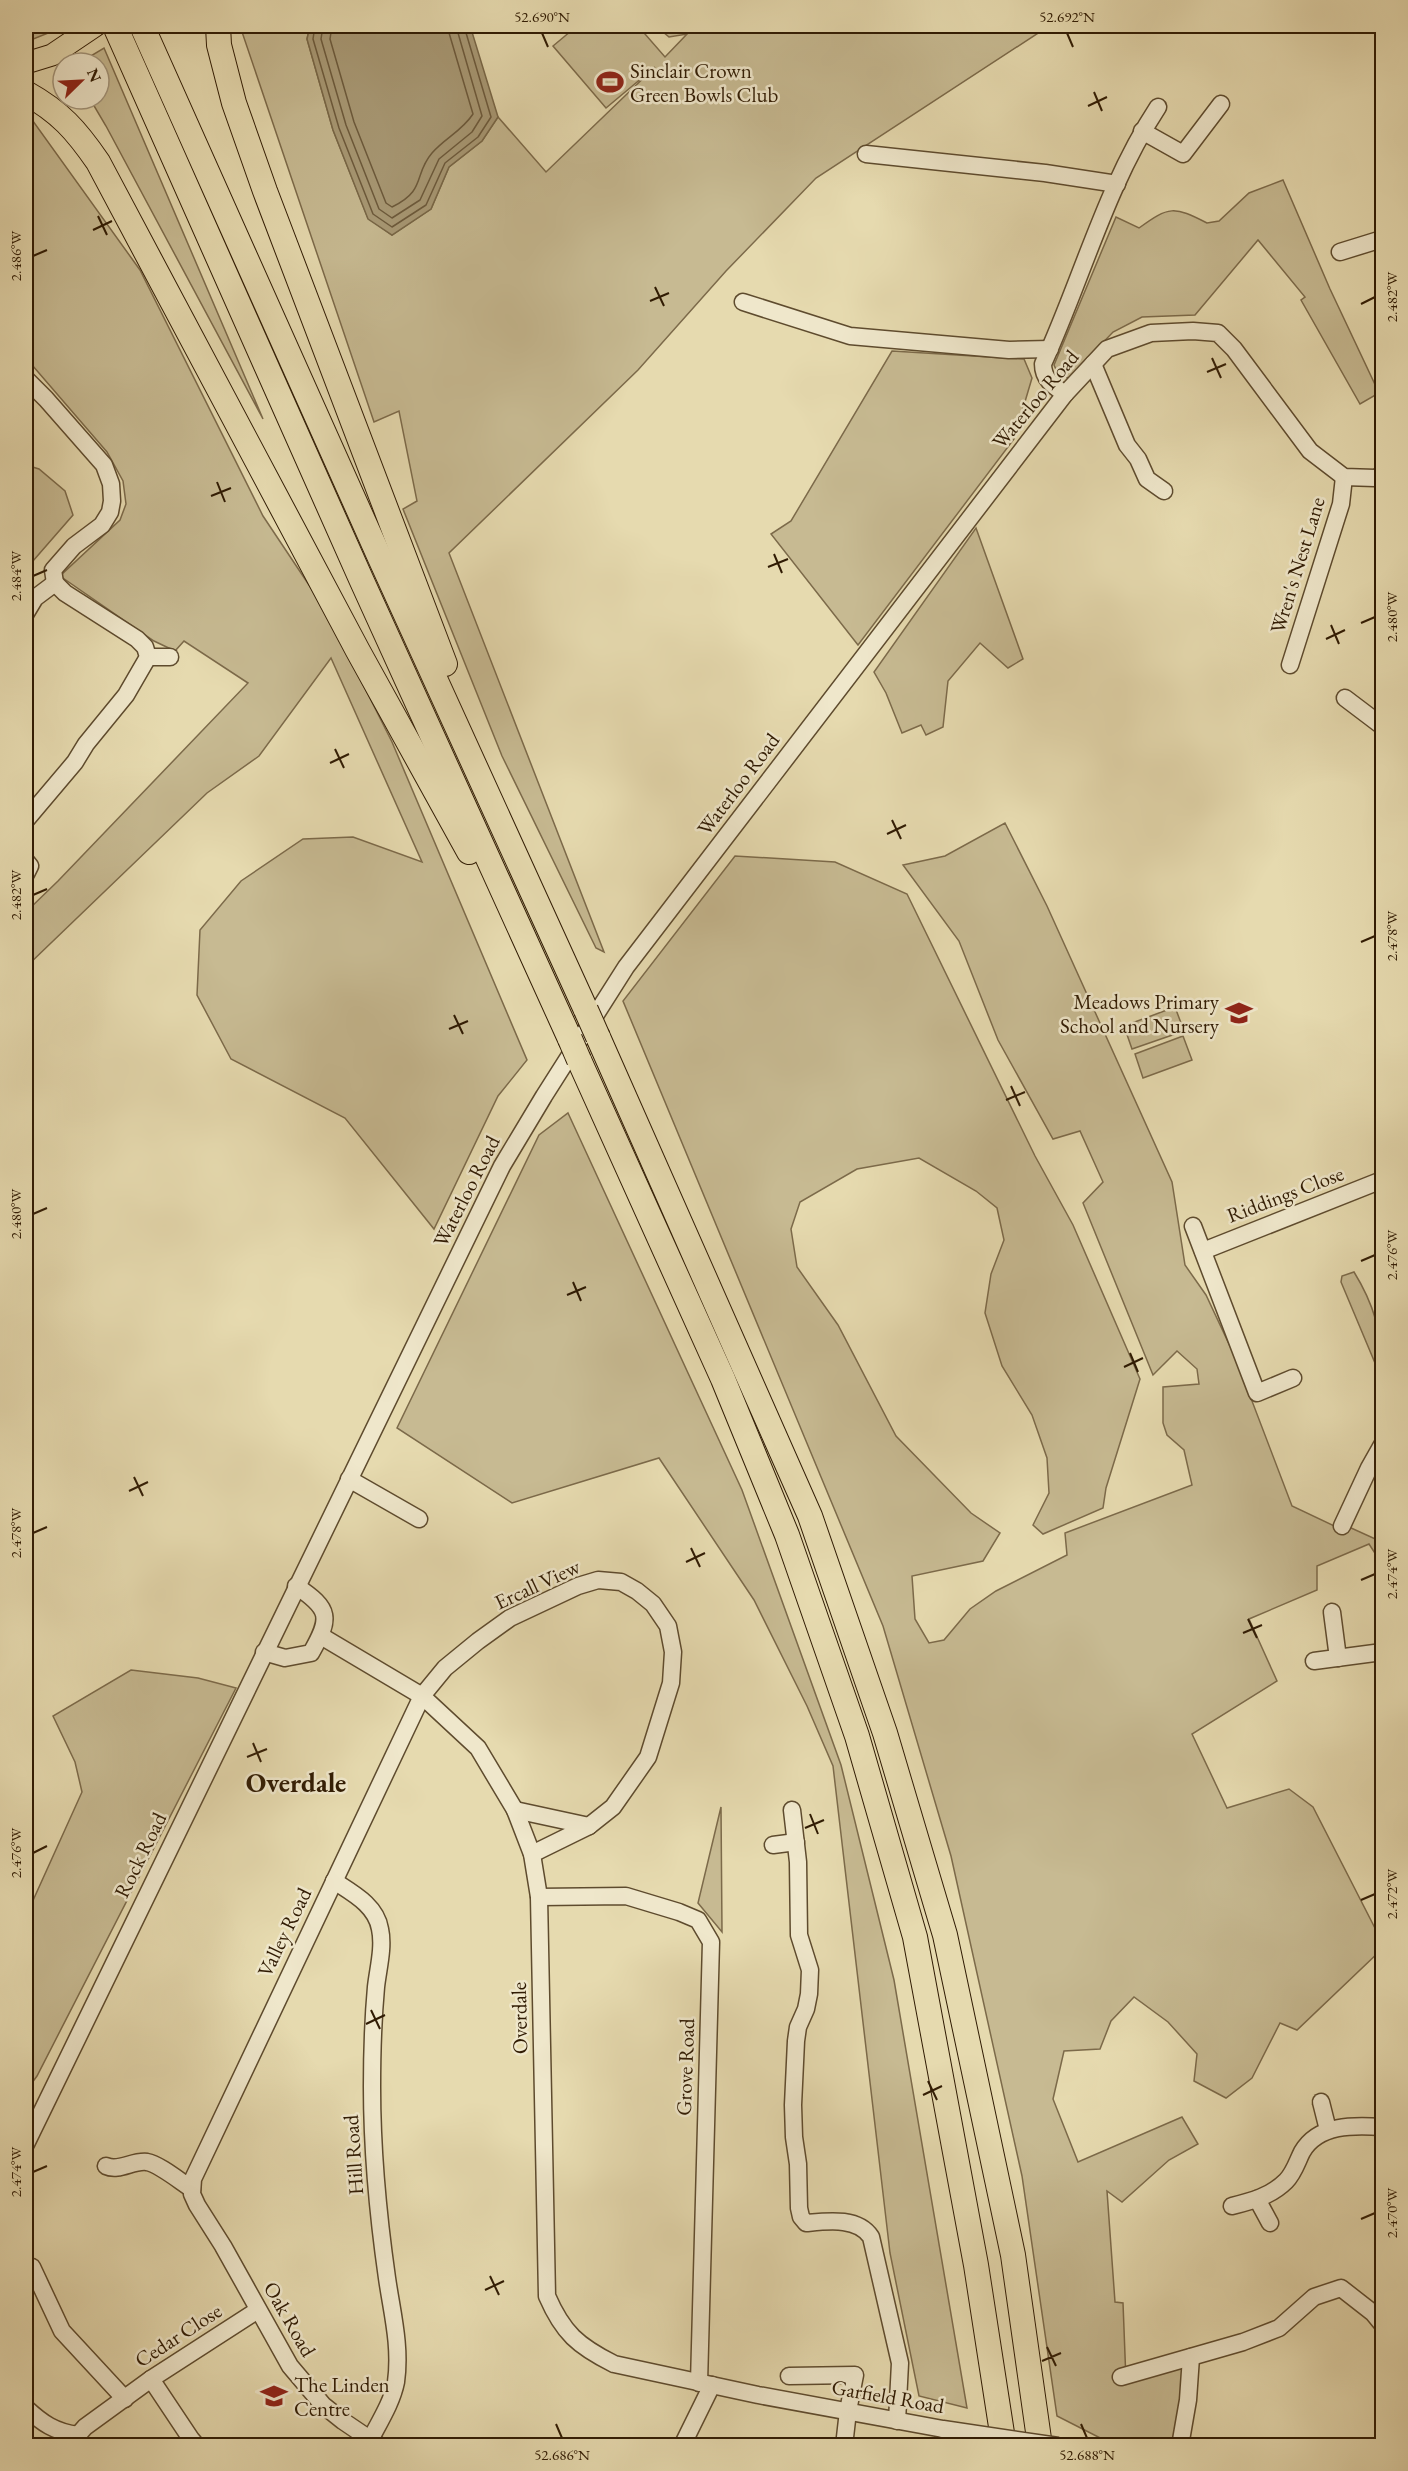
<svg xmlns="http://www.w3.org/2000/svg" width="1408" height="2471" viewBox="0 0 1408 2471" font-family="'EB Garamond',serif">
<rect width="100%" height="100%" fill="#e6daaf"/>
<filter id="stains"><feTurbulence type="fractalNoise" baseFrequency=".00333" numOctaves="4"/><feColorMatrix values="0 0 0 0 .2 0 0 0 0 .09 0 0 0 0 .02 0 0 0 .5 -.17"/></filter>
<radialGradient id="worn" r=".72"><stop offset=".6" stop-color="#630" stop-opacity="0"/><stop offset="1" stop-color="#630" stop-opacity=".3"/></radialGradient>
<g fill="#c7ba92" stroke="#7c6a4a" stroke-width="1.5">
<polygon points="26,26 60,26 53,31 26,42"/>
<polygon points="240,26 310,26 307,39 333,130 368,218 392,235 431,209 449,167 482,141 498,117 546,172 655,67 606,108 553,46 577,26 638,26 665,57 687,34 669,37 656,26 1049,26 816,178 726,271 638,370 449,553 604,952 596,948 502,756 403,509 417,501 399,411 374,422"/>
<polygon points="104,48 263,419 106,126 90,99 99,99 99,63 79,63"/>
<polygon points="26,117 33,121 140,270 263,516 325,609 392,742 527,1060 498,1096 434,1229 345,1118 231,1059 197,995 200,930 241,881 303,839 353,837 422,862 331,658 259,756 207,793 26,967 26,912 58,881 248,683 184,641 175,651 154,641 60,576 120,520 126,504 123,481 107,452 26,358"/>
<path d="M1283,180L1330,289L1379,393L1360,404L1301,300L1305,297L1258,240L1195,315L1142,317L1113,332L1069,378L1059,376L1054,365L1116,217L1139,228C1169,206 1174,206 1207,223L1219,221L1249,193Z"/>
<polygon points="892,351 1024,359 1032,378 1014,439 858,645 771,534 791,521"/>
<polygon points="26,465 39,469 65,491 73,515 26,569"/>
<polygon points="976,528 1023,659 1008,668 980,643 948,681 943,727 926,735 921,725 902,733 886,693 874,672"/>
<polygon points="1005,823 1047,906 1172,1182 1185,1265 1206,1295 1236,1359 1292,1506 1347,1532 1349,1527 1382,1542 1382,1564 1369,1544 1317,1566 1317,1590 1249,1619 1277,1681 1192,1734 1227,1808 1289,1789 1313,1807 1379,1936 1382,1949 1297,2030 1280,2023 1252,2078 1226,2098 1194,2081 1197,2054 1168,2022 1134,1997 1111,2021 1100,2049 1064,2051 1053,2099 1078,2162 1182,2117 1198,2144 1169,2160 1122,2202 1107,2191 1115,2302 1123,2303 1126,2381 1180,2367 1185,2373 1173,2445 1125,2446 1110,2443 1057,2416 1022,2176 951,1856 883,1626 623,1001 735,856 835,862 907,894 1035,1156 1073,1225 1140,1379 1106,1488 1103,1508 1043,1534 1033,1525 1049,1493 1047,1458 1032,1415 1002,1366 985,1313 991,1274 1004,1240 997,1208 976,1191 919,1158 857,1169 800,1202 791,1229 797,1267 838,1325 896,1436 971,1513 1000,1533 983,1561 912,1576 915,1619 929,1643 944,1640 970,1609 996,1591 1067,1555 1065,1533 1192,1485 1184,1450 1167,1435 1163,1423 1163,1387 1199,1384 1197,1369 1177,1351 1153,1375 1083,1203 1103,1182 1080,1131 1053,1139 998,1040 959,941 903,865 945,856"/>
<polygon points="1175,1007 1184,1031 1132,1049 1124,1026"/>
<polygon points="1183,1036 1192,1060 1143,1078 1135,1054"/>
<polygon points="568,1113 742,1490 841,1765 894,1980 967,2408 919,2396 890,2253 833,1766 807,1706 754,1600 659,1458 512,1503 397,1428 539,1135"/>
<path d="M1354,1272C1372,1301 1383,1333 1382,1368L1375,1363L1341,1282L1342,1276Z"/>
<polygon points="131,1670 198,1678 236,1688 37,2076 26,2091 26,1916 82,1792 75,1762 53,1716"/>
<polygon points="721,1807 722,1932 698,1903"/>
</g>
<polygon fill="#a89975" stroke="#786747" stroke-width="1.5" points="310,26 469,26 472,32 498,117 482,141 449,167 431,209 392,235 368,219 333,130 307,39"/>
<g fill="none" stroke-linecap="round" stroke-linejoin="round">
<g stroke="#6c5a3c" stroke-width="1.5">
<polyline points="315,26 313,39 339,128 373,214 392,227 426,205 445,163 478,137 491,117 464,26"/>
<polyline points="323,26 321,39 346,125 379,209 392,218 420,200 439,159 472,132 482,116 456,26"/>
<path d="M332,26L330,39L354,122L386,203L392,207C427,190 413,175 432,153C445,138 462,131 473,114L447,26"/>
</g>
<defs>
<g id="minor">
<polyline points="1142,131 1183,154 1221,104"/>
<polyline points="866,154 1045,173 1117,184"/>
<polyline points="1340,252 1382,239"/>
<polyline points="743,302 850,336 1009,350 1050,349"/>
<polyline points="1093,364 1127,445 1138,459 1147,479 1164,491"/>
<polyline points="26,379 46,399 104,465 111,484 112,501 110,512 102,525 74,546 53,570 55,583"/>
<path d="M1065,394C1053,386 1043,379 1043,364C1082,279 1106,186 1158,107"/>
<polyline points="26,613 35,598 55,583"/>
<polyline points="148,657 170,657"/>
<polyline points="1290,665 1341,504 1344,477"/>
<polyline points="1345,698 1382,726"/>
<polyline points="26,820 75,762 86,744 126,695 148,657 145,647 137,639 65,593 55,583"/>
<polyline points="26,861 30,866 26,874"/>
<polyline points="1193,1226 1257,1393 1293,1378"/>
<polyline points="1203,1251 1382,1180"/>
<polyline points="349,1479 419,1519"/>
<polyline points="1342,1526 1369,1468 1382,1445"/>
<polyline points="1332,1612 1338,1658"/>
<path d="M321,1636L422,1696L478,1748L515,1810L532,1854L539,1897L547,2296C563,2333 578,2346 614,2364L758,2395L943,2429"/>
<path d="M264,1652L285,1658L311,1653C331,1618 331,1609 296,1586"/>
<polyline points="1314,1661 1382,1652"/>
<polyline points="515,1810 589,1826"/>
<path d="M792,1810L798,1862L799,1935L810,1970L809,1994L806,2009L798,2027L796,2041L793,2105L794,2137L798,2164L799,2208L801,2217L806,2223C828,2221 858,2217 871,2237L900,2363L897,2421"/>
<polyline points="773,1845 796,1842"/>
<path d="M334,1881C352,1893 376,1905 380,1929C384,1947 378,1969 376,1987C373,2020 372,2055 372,2087C372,2151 378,2215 387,2278C392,2313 401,2346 396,2382C392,2402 380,2421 370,2440"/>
<polyline points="539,1897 626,1896 679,1912 698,1920 711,1942 699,2383"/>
<polyline points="1321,2102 1328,2130"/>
<polyline points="26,2144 502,1166 544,1096 626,967 1065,394 1107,349 1151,333 1193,331 1218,333 1234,349 1310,451 1344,477 1375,478 1382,475"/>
<path d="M106,2166C119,2172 133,2160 147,2162C159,2164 181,2182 192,2189"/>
<polyline points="1257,2199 1270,2223"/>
<path d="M1232,2206C1252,2201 1271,2196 1286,2181C1294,2173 1297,2162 1302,2152C1318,2124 1354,2125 1382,2127"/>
<polyline points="32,2267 62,2331 125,2399"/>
<polyline points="789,2376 855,2375 848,2411 844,2446"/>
<polyline points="1121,2377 1243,2342 1279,2328 1314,2297 1341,2288 1373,2313 1382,2324"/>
<polyline points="151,2379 191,2439 197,2446"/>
<path d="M26,2408C42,2423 55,2432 78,2435"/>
<polyline points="73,2446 78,2435 85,2427 151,2379 258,2310"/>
<polyline points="380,2446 343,2421 323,2405 290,2366 223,2246 197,2205 192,2194 193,2179 422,1696 445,1668 478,1641 510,1618 578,1586 598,1580 621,1582 637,1591 653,1604 668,1626 673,1652 671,1683 648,1757 613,1807 589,1826 532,1854"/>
<polyline points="682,2446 712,2385"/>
<polyline points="1180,2446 1188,2400 1191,2357"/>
</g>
<polyline id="major" points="26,63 52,55 95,26"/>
<g id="highway">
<polyline points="115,26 361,579 570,1039"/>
<polyline points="142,26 380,558 586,1010"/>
<polyline points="218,26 219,45 234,103 265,191 445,664"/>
<path d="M26,93C60,112 76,130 98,162L358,651L469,852"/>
<polyline points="598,1037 810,1516 885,1733 945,1935 1013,2255 1040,2446"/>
<polyline points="579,1060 723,1379 787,1535 857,1736 915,1937 976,2265 1004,2446"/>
</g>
</defs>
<use href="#minor" stroke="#5e4b2e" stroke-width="19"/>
<use href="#major" stroke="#301b03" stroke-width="23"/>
<use href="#highway" stroke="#301b03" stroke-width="26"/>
<use href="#minor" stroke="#efe7cb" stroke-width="16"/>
<use href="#major" stroke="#e6daaf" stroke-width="21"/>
<use href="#highway" stroke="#e6daaf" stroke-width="24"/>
<defs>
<polyline id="minor-bridge" points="943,2429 1058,2446"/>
<g id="highway-bridge">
<polyline points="586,1010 598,1037"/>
<polyline points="570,1039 579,1060"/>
</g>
</defs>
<use href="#minor-bridge" stroke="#5e4b2e" stroke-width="19" stroke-linecap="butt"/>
<use href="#highway-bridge" stroke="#301b03" stroke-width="26" stroke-linecap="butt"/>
<use href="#minor-bridge" stroke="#efe7cb" stroke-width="16"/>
<use href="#highway-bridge" stroke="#e6daaf" stroke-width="24"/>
</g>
<path fill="none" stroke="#301b03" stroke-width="2" d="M542,33L548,47M1067,33L1073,47M1094,92L1102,111M1088,106L1107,97M98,216L107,235M93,230L112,221M33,256L47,250M655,287L664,306M650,301L669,293M1361,304L1375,297M1212,358L1221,378M1207,372L1226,364M217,482L225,502M211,496L231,488M774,554L782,573M768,567L788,559M33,576L47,570M1361,623L1375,617M1331,625L1339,644M1326,639L1345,630M335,749L344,768M330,763L349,754M892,820L901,839M887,834L906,825M33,895L47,889M1361,942L1375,936M454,1015L463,1034M449,1029L468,1021M1011,1086L1020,1106M1006,1100L1025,1092M33,1214L47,1208M1361,1261L1375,1255M573,1282L581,1301M567,1295L586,1287M1130,1353L1138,1372M1124,1367L1143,1358M134,1477L143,1496M129,1491L148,1482M33,1533L47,1527M691,1548L700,1567M686,1562L705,1553M1361,1580L1375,1574M1248,1619L1257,1638M1243,1633L1262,1625M253,1743L261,1762M247,1757L267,1749M810,1814L818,1834M805,1828L824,1820M33,1853L47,1846M1361,1900L1375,1894M371,2010L380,2029M366,2024L385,2015M928,2081L937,2100M923,2095L942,2086M33,2172L47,2166M1361,2219L1375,2213M490,2276L499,2295M485,2290L504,2281M1047,2347L1056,2366M1042,2361L1061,2353M556,2424L562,2438M1081,2424L1087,2438"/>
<defs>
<symbol id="stadium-bare" viewBox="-9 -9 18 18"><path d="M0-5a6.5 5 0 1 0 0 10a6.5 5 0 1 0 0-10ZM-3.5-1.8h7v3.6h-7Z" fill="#8f2418" stroke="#efe7cb" stroke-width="2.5" paint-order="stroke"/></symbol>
<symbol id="school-bare" viewBox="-9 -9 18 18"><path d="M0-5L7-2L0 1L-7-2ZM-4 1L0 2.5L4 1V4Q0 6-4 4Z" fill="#8f2418" stroke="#efe7cb" stroke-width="2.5" paint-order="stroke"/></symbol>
</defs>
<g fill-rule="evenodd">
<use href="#stadium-bare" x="591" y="63" width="38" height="38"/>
<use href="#school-bare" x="1220" y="994" width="38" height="38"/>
<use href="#school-bare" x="255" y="2377" width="38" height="38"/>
</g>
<g text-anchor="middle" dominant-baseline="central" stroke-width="5" stroke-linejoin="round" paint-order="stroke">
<g font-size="21" fill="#301b03" stroke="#efe7cb" text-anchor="start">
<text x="630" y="70">Sinclair Crown<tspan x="630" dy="24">Green Bowls Club</tspan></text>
<text x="1219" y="1001" text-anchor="end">Meadows Primary<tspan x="1219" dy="24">School and Nursery</tspan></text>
<text x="294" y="2384">The Linden<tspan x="294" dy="24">Centre</tspan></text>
</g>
<g font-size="21" fill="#301b03" stroke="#efe7cb">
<text transform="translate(1035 399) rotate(-50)">Waterloo Road</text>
<text transform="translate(1297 565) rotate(-73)">Wren's Nest Lane</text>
<text transform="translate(738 784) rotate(-53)">Waterloo Road</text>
<text transform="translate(466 1191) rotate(-63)">Waterloo Road</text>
<text transform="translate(1285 1194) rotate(-21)">Riddings Close</text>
<text transform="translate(537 1584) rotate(-25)">Ercall View</text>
<text transform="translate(140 1855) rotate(-64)">Rock Road</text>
<text transform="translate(284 1932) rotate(-64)">Valley Road</text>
<text transform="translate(519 2018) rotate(-91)">Overdale</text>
<text transform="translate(685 2067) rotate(-88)">Grove Road</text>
<text transform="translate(353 2155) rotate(-94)">Hill Road</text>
<text transform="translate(290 2319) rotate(60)">Oak Road</text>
<text transform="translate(178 2335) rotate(-33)">Cedar Close</text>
<text transform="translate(888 2396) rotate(10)">Garfield Road</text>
</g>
<g font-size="27" font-weight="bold" fill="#301b03" stroke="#efe7cb">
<text x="296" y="1782">Overdale</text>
</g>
</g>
<rect width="1408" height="2471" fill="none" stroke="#e6daaf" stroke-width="66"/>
<g transform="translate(81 81) rotate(66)"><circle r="28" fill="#efe7cb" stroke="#a3957b" stroke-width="1.5"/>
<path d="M0-4.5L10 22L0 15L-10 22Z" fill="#8f2418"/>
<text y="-9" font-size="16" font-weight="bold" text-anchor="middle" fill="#301b03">N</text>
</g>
<rect x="33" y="33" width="1342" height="2405" fill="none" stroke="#301b03" stroke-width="2"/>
<g font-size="15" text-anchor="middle" fill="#301b03">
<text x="542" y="22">52.690°N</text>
<text x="1067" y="22">52.692°N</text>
<text transform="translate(16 256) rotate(-90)" y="5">2.486°W</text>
<text transform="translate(1392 297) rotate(-90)" y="5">2.482°W</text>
<text transform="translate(16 576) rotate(-90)" y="5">2.484°W</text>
<text transform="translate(1392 617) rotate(-90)" y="5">2.480°W</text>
<text transform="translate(16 895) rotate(-90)" y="5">2.482°W</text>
<text transform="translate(1392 936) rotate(-90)" y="5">2.478°W</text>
<text transform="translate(16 1214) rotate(-90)" y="5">2.480°W</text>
<text transform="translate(1392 1255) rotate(-90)" y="5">2.476°W</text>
<text transform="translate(16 1533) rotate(-90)" y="5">2.478°W</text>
<text transform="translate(1392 1574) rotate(-90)" y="5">2.474°W</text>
<text transform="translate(16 1853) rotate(-90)" y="5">2.476°W</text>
<text transform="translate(1392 1894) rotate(-90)" y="5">2.472°W</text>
<text transform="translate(16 2172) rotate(-90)" y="5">2.474°W</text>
<text transform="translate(1392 2213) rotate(-90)" y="5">2.470°W</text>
<text x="562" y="2460">52.686°N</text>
<text x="1087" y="2460">52.688°N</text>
</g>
<rect width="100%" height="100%" filter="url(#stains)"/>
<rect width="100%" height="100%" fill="url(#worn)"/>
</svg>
